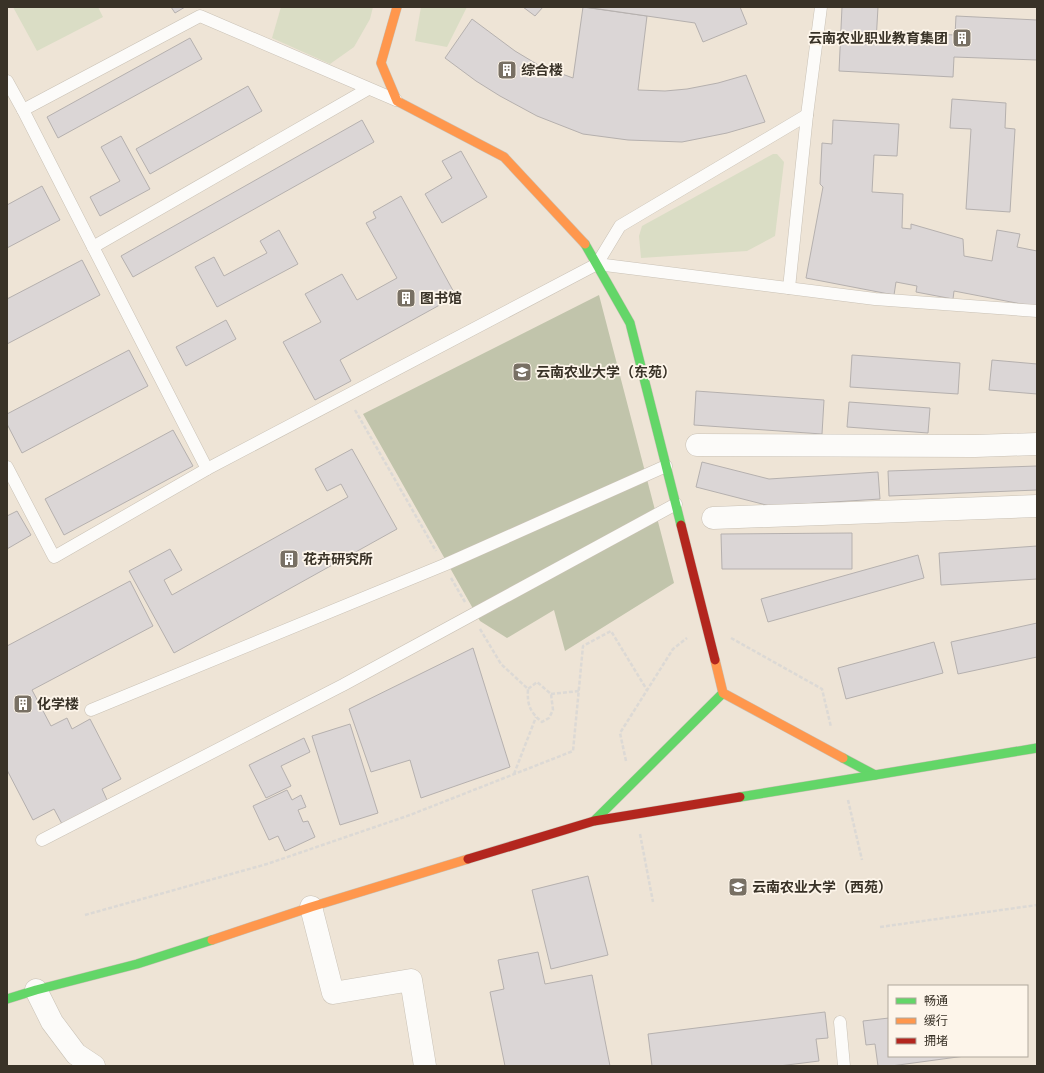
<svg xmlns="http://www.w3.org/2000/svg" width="1044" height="1073" viewBox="0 0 1044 1073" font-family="'Times New Roman','Noto Sans SC',serif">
<rect width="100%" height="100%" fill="#eee4d6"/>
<g fill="#daddc5">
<polygon points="13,7 98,7 103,17 37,51"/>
<polygon points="281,7 373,7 370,19 354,47 330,64 272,38"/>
<polygon points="421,7 467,7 447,47 415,41"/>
<polygon points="773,154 777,154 784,162 775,236 747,251 641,258 639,236 642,226"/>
</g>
<polygon fill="#c1c4ab" points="599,295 674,583 565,651 554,610 507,638 480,621 363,414"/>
<g fill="#dbd6d6" stroke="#b5b0ae">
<polygon points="171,7 185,7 175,13"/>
<polygon points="523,7 543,7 535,16"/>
<polygon points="583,7 647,16 638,90 665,91 687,89 718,83 746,75 765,122 727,133 682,142 628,140 583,134 537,116 500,96 476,81 445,58 472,19 515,51 540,66 573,78"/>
<polygon points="585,7 740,7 747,24 703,42 695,23"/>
<polygon points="842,7 878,7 876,42 888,42 888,32 955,35 956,16 1037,20 1037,60 954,57 953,77 839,71"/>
<polygon points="190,38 202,59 58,138 47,117"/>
<polygon points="248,86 262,111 150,174 136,149"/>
<polygon points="952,99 1006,103 1005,128 1015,129 1010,212 966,209 971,129 950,128"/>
<polygon points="362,120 374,142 133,277 121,256"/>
<polygon points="833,120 899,124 897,156 874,155 872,192 903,194 902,228 911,229 911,224 963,239 964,256 992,261 997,230 1020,234 1017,247 1037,251 1037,307 954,291 953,299 916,292 917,286 896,282 894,295 806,278 823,187 820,184 822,143 832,144"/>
<polygon points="121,136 150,189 100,216 90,197 120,181 101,147"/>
<polygon points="461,151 487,197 442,223 425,194 452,178 442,161"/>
<polygon points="42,186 60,220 7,248 7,205"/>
<polygon points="401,196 456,296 340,360 351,381 315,400 283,342 321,322 305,294 342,274 357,300 397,278 366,223 376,218 373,212"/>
<polygon points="279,230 298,264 217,307 195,267 214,257 224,276 267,253 260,241"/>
<polygon points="82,260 100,295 7,344 7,299"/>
<polygon points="226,320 236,339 186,366 176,347"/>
<polygon points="129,350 148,386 22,453 7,424 7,414"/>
<polygon points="852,355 960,363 958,394 850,387"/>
<polygon points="992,360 1037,364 1037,394 989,390"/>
<polygon points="696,391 824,400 822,434 694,425"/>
<polygon points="849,402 930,408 928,433 847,427"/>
<polygon points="173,430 193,466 64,535 45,499"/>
<polygon points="352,449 397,529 174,653 129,571 170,549 182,570 164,580 172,595 348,497 341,484 327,491 315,469"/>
<polygon points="702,462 769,479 878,472 880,499 770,506 696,487"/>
<polygon points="1037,466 1037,490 889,496 888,471"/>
<polygon points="17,511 31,535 7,549 7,516"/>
<polygon points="852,533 852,569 722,569 721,534"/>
<polygon points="1037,546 1037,579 941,585 939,553"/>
<polygon points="918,555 924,578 768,622 761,599"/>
<polygon points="130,581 153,626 32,690 51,726 67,718 72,729 90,719 121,779 102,789 107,800 62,824 54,809 33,820 7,770 7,646"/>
<polygon points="1037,623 1037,657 958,674 951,642"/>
<polygon points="934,642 943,673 846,699 838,668"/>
<polygon points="473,648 510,767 421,798 410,760 371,772 349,709"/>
<polygon points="350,724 378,813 340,825 312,736"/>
<polygon points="304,738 310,752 281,766 291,786 266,798 249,765"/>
<polygon points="287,790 292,800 301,795 306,807 298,810 303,822 308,821 315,837 285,851 278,836 269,840 253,806"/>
<polygon points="588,876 608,955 551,969 532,890"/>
<polygon points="538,952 545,984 592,975 610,1066 505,1066 490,992 504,989 498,960"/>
<polygon points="825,1012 828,1038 816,1039 819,1061 779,1066 652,1066 648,1034"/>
<polygon points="889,1018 889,1056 965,1056 891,1066 878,1066 875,1044 866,1045 863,1021"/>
</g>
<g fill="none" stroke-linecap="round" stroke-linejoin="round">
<defs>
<g id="lane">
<polyline points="7,81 23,110"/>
<polyline points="93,247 23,110 200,16 396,100"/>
<polyline points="597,264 875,299 1037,311"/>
<polyline points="789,288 807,115 821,7"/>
<polyline points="7,467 54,557 207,469 597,264 620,226 807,115"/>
<polyline points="207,469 93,247 368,89"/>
<polyline points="91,710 444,565 666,466"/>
<polyline points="42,840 343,685 676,504"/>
<polyline points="840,1022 844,1066"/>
</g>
<g id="street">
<polyline points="697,445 975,446 1037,444"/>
<polyline points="713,518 1037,506"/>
<polyline points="311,907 333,993 411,980 425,1066"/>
<polyline points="36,990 52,1022 76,1054 94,1066"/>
</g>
<g id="fast">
<polyline points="585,244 630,323 681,525"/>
<polyline points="843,758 875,775 1037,748"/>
<polyline points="740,797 875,775"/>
<polyline points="594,821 723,693"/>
<polyline points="7,999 36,990 137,964 212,940"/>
</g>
<g id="slow">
<polyline points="397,7 381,63 397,101 504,157 585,244"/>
<polyline points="715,660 723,693 843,758"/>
<polyline points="212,940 311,907 468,859"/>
</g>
<g id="jam">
<polyline points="681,525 715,660"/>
<polyline points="468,859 594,821 740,797"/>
</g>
</defs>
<use href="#lane" stroke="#c9c1b5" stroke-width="13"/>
<use href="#street" stroke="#c9c1b5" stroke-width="23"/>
<use href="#fast" stroke="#c9c1b5" stroke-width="10"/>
<use href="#slow" stroke="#c9c1b5" stroke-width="10"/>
<use href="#jam" stroke="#c9c1b5" stroke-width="10"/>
<g stroke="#dcd9d5" stroke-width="2.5" stroke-dasharray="4 2" stroke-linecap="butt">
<polyline points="355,410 436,551"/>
<polyline points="451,578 465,602"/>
<path d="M480,629L501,664L528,689C527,705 530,712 542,722L549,718L553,710L551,694L537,682L528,689"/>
<polyline points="731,638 822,689 831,727"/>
<polyline points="551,694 579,691"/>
<polyline points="626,761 620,733 673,649 687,638"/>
<polyline points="514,774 536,717"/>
<polyline points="848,800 862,860"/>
<polyline points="640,834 653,902"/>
<polyline points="85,915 267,864 410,815 573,751 583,646 611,631 647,690"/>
<polyline points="880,927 1037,905"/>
</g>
<use href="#lane" stroke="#fcfbf9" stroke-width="12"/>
<use href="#street" stroke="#fcfbf9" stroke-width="22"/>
<use href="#fast" stroke="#63d668" stroke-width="9"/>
<use href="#slow" stroke="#ff974d" stroke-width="9"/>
<use href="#jam" stroke="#b3261e" stroke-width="9"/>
</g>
<defs>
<symbol id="building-square" viewBox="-11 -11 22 22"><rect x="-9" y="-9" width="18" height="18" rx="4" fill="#787064" stroke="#fdf5ea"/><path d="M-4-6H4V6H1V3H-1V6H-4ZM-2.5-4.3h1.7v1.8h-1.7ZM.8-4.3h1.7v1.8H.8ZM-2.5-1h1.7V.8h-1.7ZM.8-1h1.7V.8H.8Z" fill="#fff"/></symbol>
<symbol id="university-square" viewBox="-11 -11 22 22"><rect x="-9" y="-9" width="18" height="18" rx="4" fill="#787064" stroke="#fdf5ea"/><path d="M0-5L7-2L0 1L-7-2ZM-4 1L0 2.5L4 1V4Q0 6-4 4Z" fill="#fff"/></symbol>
</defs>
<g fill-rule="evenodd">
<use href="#building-square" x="951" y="27" width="22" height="22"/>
<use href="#building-square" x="496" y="59" width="22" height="22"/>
<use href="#building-square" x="395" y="287" width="22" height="22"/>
<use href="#university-square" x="511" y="361" width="22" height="22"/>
<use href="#building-square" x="278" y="548" width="22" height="22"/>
<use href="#building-square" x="12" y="693" width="22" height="22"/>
<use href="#university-square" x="727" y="876" width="22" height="22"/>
</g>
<g text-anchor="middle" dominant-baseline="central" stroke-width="3.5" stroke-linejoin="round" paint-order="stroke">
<g font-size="14" font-weight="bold" fill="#393227" stroke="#fdf5ea" text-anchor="start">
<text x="948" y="38" text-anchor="end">云南农业职业教育集团</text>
<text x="521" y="70">综合楼</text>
<text x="420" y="298">图书馆</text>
<text x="536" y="372">云南农业大学（东苑）</text>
<text x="303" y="559">花卉研究所</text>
<text x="37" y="704">化学楼</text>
<text x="752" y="887">云南农业大学（西苑）</text>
</g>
</g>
<rect width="1044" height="1073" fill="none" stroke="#393227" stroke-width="16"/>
<rect x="888" y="985" width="140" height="72" fill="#fdf5ea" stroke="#afa79c"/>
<rect x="896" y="998" width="20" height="6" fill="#63d668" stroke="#afa79c"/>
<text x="924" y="1005" font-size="12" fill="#393227">畅通</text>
<rect x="896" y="1018" width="20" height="6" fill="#ff974d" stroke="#afa79c"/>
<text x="924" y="1025" font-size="12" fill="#393227">缓行</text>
<rect x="896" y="1038" width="20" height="6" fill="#b3261e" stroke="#afa79c"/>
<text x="924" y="1045" font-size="12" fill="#393227">拥堵</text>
</svg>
